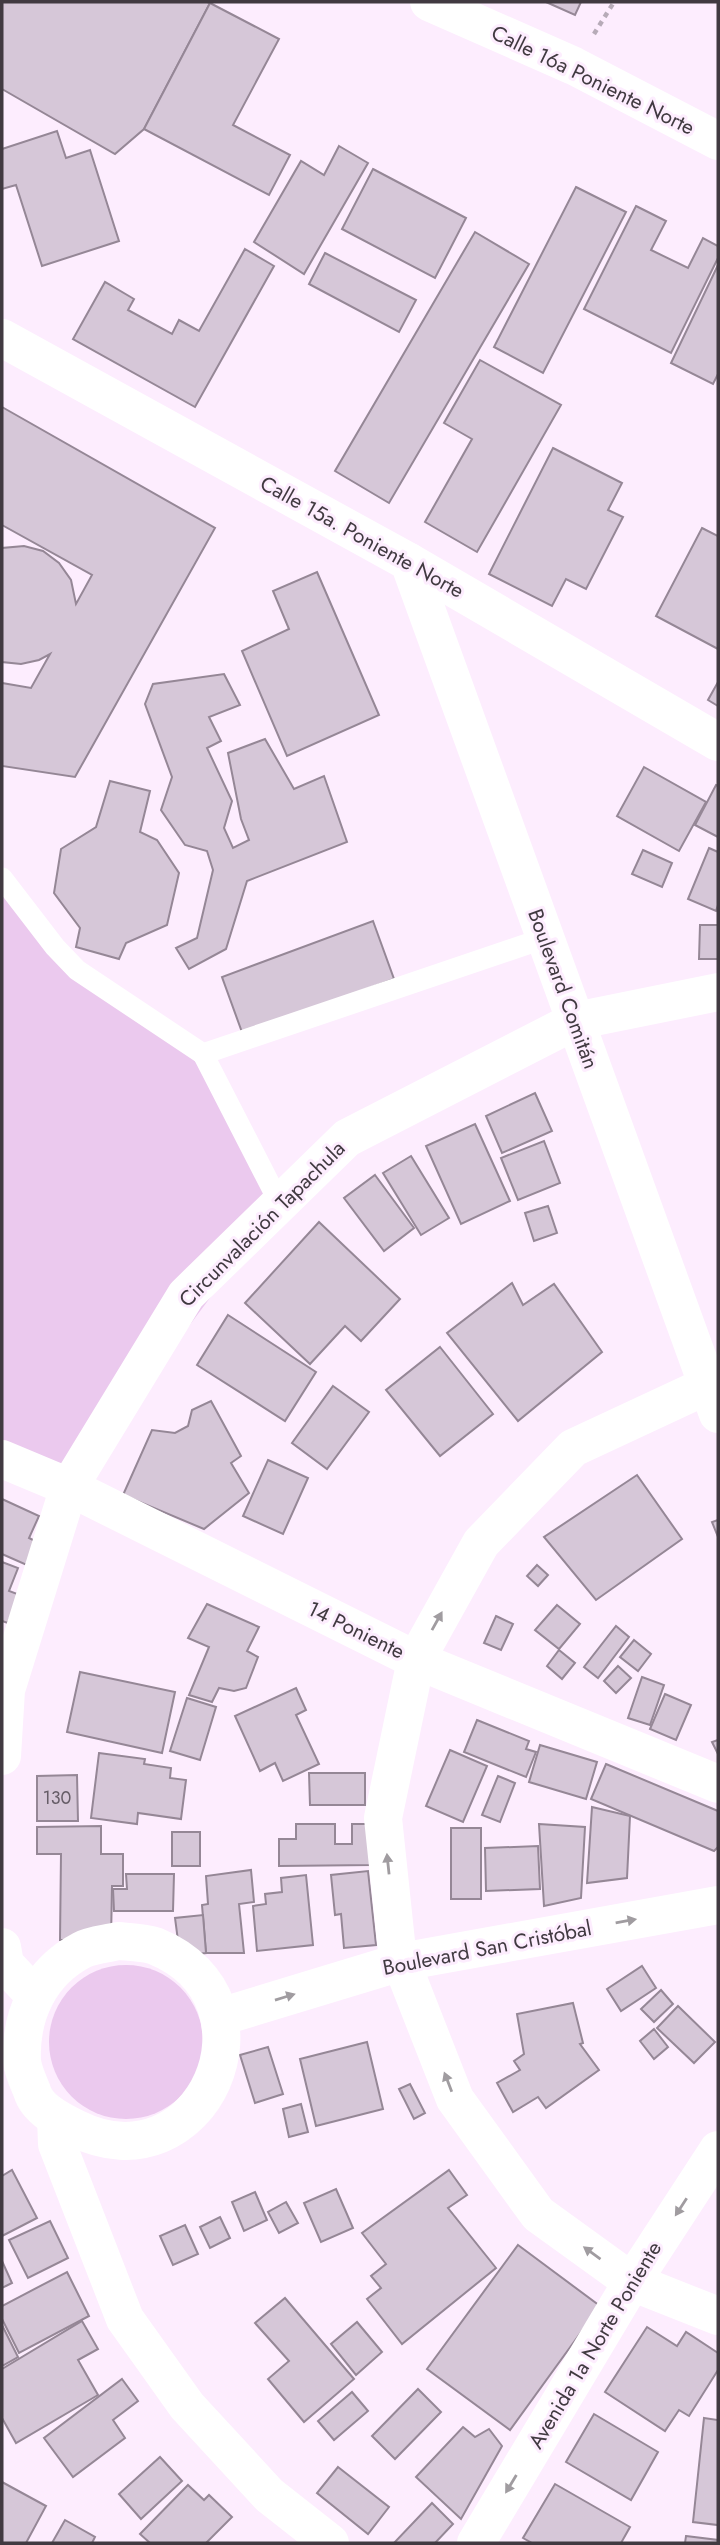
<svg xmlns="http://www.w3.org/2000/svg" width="720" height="2545" viewBox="0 0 720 2545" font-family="Jost,sans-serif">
<rect width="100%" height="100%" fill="#fdedfe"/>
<g fill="#ebc9ee">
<polygon points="2,879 55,947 203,1054 280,1204 69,1487 2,1459"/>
<circle cx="126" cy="2042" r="77"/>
</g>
<g fill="#d6c7d8" stroke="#958796" stroke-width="2">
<polygon points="2,2 207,2 210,3 144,129 115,154 2,89"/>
<polygon points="546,2 581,2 575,15"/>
<polygon points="210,3 279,39 233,125 290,155 269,195 144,129"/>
<polygon points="57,131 66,158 90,150 119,241 42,266 16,185 2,189 2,149"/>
<polygon points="339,146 368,163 304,274 254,242 301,161 324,175"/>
<polygon points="373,169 466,218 435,278 342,229"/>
<polygon points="576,187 626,212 543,373 494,347"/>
<polygon points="636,206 666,221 651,250 688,268 703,238 718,246 718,258 671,353 584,309"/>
<polygon points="475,232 529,264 389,503 335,471"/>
<polygon points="245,249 274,266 195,407 73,339 105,282 134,299 128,310 172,334 179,320 199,331"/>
<polygon points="325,253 416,300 399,332 309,284"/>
<polygon points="718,265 718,374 713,384 671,363"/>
<polygon points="480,360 561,405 477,552 425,522 472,439 444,423"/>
<polygon points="2,407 215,528 75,777 2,766 2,683 31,688 50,654 39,660 21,664 2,662 2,548 24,546 43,551 59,563 71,580 76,604 92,575 2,525"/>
<polygon points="553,448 622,483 608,510 623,517 586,589 566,579 552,606 489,574"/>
<polygon points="702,528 718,536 718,649 656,616"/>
<polygon points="317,572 379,715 287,756 242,651 289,629 273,591"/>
<polygon points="224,674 240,705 209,717 221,741 207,748 232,801 224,828 233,848 249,840 241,819 228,753 265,739 294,789 324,776 347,842 247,881 226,949 189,969 176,948 197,938 213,870 207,851 185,845 161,810 172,777 145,704 153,684"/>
<polygon points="718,682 718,706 708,700"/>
<polygon points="644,767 706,802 679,851 617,816"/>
<polygon points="110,781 150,791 140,832 157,840 179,873 167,925 126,943 119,959 76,947 80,928 54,893 61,849 96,827"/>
<polygon points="716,785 718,786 718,837 695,825"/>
<polygon points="709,848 718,852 718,905 716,911 688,899"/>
<polygon points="643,850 672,863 662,887 632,874"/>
<polygon points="373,921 394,979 243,1035 222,977"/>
<polygon points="700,925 718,925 718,959 699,959"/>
<polygon points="535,1093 552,1131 502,1153 486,1116"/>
<polygon points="475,1124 510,1201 461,1224 426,1146"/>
<polygon points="544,1141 560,1183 518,1200 501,1158"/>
<polygon points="411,1156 449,1218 421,1235 383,1173"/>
<polygon points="375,1175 414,1228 384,1251 344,1198"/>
<polygon points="548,1206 557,1233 534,1241 525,1213"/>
<polygon points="319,1222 400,1299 361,1341 345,1326 310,1364 245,1303"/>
<polygon points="512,1283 523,1305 554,1284 602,1352 518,1421 447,1333"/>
<polygon points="228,1315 316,1372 285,1421 197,1365"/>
<polygon points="440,1347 493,1414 440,1456 386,1390"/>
<polygon points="333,1386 369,1412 327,1469 292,1443"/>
<polygon points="211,1401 241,1456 231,1463 249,1493 204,1529 123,1495 152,1430 175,1433 188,1426 192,1410"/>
<polygon points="268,1460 308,1478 283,1534 243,1516"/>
<polygon points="637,1475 682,1539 596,1600 544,1537"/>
<polygon points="2,1499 39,1516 29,1538 39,1543 29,1566 2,1554"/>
<polygon points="718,1520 718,1537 712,1522"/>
<polygon points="2,1562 18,1568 9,1591 20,1595 8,1623 2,1621"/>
<polygon points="537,1565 548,1575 538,1586 527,1576"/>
<polygon points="207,1604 259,1627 247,1651 258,1657 246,1688 234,1691 219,1688 212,1702 189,1695 209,1647 188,1638"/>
<polygon points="557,1605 580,1624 559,1649 535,1630"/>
<polygon points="496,1616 513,1624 501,1650 484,1643"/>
<polygon points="616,1626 629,1637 598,1678 584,1667"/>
<polygon points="634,1640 651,1654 638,1671 620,1657"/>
<polygon points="559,1650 575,1663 562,1679 547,1666"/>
<polygon points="618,1666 631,1678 616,1693 604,1681"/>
<polygon points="80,1672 175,1692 162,1753 67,1732"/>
<polygon points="642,1677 664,1685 650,1725 628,1718"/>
<polygon points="296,1688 306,1710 296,1715 319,1764 283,1781 275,1763 260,1771 235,1716"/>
<polygon points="665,1694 691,1705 676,1740 650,1729"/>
<polygon points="187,1698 216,1707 200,1760 170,1751"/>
<polygon points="477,1720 529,1741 526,1749 536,1752 526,1777 464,1752"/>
<polygon points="718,1740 718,1754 712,1742"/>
<polygon points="540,1745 597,1762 586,1799 529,1782"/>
<polygon points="450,1750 487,1766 463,1822 426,1806"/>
<polygon points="99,1753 145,1759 144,1764 171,1768 170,1778 186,1780 181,1819 138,1813 137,1824 91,1818"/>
<polygon points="606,1764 718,1811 718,1847 714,1851 591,1799"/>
<polygon points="309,1773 365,1773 365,1805 310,1805"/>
<polygon points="77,1775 78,1821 37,1821 37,1776"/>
<polygon points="498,1776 515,1783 500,1822 482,1815"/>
<polygon points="592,1807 630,1816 627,1878 587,1883"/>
<polygon points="296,1824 335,1824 335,1844 352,1844 352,1824 372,1824 372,1865 279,1866 279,1839 296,1839"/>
<polygon points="539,1824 585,1827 581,1898 544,1906"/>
<polygon points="101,1826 101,1854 123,1854 123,1886 112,1886 111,1940 60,1940 61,1854 37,1854 37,1827"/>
<rect x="451" y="1828" width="30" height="71"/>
<rect x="172" y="1832" width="28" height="34"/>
<polygon points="538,1846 540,1889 486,1891 485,1848"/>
<polygon points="251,1870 254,1902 239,1904 244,1953 206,1953 202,1905 208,1904 206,1876"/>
<polygon points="368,1871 376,1945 344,1948 341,1914 335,1915 331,1875"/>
<polygon points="126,1874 174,1874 173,1911 114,1911 113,1889 127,1889"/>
<polygon points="306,1875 313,1945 257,1951 253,1906 266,1904 265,1894 282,1892 281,1878"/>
<polygon points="203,1915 206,1953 180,1956 175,1918"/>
<polygon points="642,1966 656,1988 621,2011 607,1989"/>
<polygon points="661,1990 673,2004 654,2022 641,2009"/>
<polygon points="573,2003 583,2043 580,2044 599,2070 546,2108 538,2097 513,2112 497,2083 520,2070 514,2061 524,2054 517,2014"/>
<polygon points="678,2006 715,2042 694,2063 657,2028"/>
<polygon points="654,2029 668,2047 654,2059 640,2041"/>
<polygon points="367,2042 383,2109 316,2126 300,2059"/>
<polygon points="268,2047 283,2094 255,2103 240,2055"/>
<polygon points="410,2084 425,2113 414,2119 399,2089"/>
<polygon points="301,2104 308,2132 289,2137 283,2109"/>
<polygon points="12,2170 37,2218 2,2236 2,2176"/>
<polygon points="449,2170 467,2195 448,2208 496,2268 402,2344 367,2299 381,2288 371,2276 386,2264 362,2233"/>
<polygon points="336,2189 353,2228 321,2242 304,2203"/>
<polygon points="255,2192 267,2220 244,2231 232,2202"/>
<polygon points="286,2202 298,2223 279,2233 268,2212"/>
<polygon points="220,2217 230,2238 210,2248 200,2227"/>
<polygon points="50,2221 68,2258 28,2278 9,2240"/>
<polygon points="185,2225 198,2254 173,2265 160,2236"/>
<polygon points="518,2245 600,2306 510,2430 427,2369"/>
<polygon points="2,2261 12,2283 2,2288"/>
<polygon points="67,2272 89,2316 19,2353 2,2319 2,2306"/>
<polygon points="285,2298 354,2379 304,2422 268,2379 289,2361 255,2323"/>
<polygon points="82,2321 98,2349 78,2360 98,2395 16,2443 2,2418 2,2369"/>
<polygon points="357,2322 382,2352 356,2375 331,2344"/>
<polygon points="2,2325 18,2357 2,2366"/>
<polygon points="647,2327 677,2346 686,2332 718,2353 718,2370 689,2416 679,2410 665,2431 605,2392"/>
<polygon points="122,2379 138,2401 113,2420 125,2438 73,2477 44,2438"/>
<polygon points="418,2389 441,2412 395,2459 372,2436"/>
<polygon points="352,2392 368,2411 334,2440 318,2421"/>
<polygon points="594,2414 658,2452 631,2500 566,2462"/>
<polygon points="704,2418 718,2420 718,2525 693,2522"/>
<polygon points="463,2427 475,2437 489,2429 502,2446 461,2519 416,2477"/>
<polygon points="160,2457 182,2481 141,2519 119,2494"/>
<polygon points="338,2467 389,2507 368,2534 317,2493"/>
<polygon points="2,2482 46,2506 26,2543 2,2543"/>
<polygon points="555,2484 630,2527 621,2543 532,2543 523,2538"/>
<polygon points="188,2485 204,2500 209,2495 232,2517 206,2543 150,2543 140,2534"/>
<polygon points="432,2503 453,2524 435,2543 394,2543"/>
<polygon points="65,2520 95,2537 92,2543 52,2543"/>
<polygon points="686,2536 718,2540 718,2543 685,2543"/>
</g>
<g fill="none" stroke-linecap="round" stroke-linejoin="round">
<polyline stroke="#b7abb8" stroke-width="4.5" stroke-dasharray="5 5" stroke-linecap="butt" points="594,34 614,2"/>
<g stroke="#fff" stroke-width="21">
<polyline points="2,878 55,947 77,970 203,1054 545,938"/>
<polyline points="203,1054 280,1204"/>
</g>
<g stroke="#fff" stroke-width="38">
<polyline points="429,2 574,66 718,141"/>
<polyline points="409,562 718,1414"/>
<polyline points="718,1384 706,1386 573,1448 481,1543 416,1660 383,1818 397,1951 455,2099 538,2214 632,2282 718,2316"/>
<polyline points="2,1459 69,1487 416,1660 718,1784"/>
<polyline points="2,1756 6,1690 69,1487 186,1295 347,1138 575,1021 718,992"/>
<path d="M118,1941C129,1942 144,1942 155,1946C287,2000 202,2192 75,2128C59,2120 37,2109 32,2091C28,2081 23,2071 22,2061C20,2014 40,1972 82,1950C92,1945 106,1944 118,1941Z"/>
<polyline points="2,1947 5,1964 34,1995"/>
<polyline points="220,2017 401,1962 718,1905"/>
<polyline points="56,2118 57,2144 125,2319 187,2406 269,2495 330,2543"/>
<polyline points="476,2543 632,2282 718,2150"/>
</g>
<polyline stroke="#fff" stroke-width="38" points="2,338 409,562 718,742"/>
</g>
<defs><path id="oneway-solid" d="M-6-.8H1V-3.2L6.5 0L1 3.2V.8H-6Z" transform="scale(1.75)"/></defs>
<g fill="#a09ca0">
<use href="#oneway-solid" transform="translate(437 1621) rotate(-61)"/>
<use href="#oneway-solid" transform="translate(388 1864) rotate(-96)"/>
<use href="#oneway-solid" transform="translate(626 1921) rotate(-10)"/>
<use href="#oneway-solid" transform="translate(285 1997) rotate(-17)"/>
<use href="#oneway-solid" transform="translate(448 2082) rotate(-111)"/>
<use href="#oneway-solid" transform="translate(681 2207) rotate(123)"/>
<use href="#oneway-solid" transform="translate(592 2253) rotate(-144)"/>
<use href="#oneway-solid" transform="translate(511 2484) rotate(121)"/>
</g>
<g text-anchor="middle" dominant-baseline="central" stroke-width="6" stroke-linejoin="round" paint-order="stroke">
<g font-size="18" fill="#665d67">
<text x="57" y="1798">130</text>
</g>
<g font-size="21" fill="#413a41" stroke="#fdedfe">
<text transform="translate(593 80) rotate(26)">Calle 16a Poniente Norte</text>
<text transform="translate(362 537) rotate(29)">Calle 15a. Poniente Norte</text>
<text transform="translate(563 989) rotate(70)">Boulevard Comitán</text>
<text transform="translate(262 1224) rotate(-45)">Circunvalación Tapachula</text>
<text transform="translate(356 1630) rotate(26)">14 Poniente</text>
<text transform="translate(487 1948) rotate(-11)">Boulevard San Cristóbal</text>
<text transform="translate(595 2345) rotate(-59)">Avenida 1a Norte Poniente</text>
</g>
</g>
<rect width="720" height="2545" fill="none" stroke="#413a41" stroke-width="7"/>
</svg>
